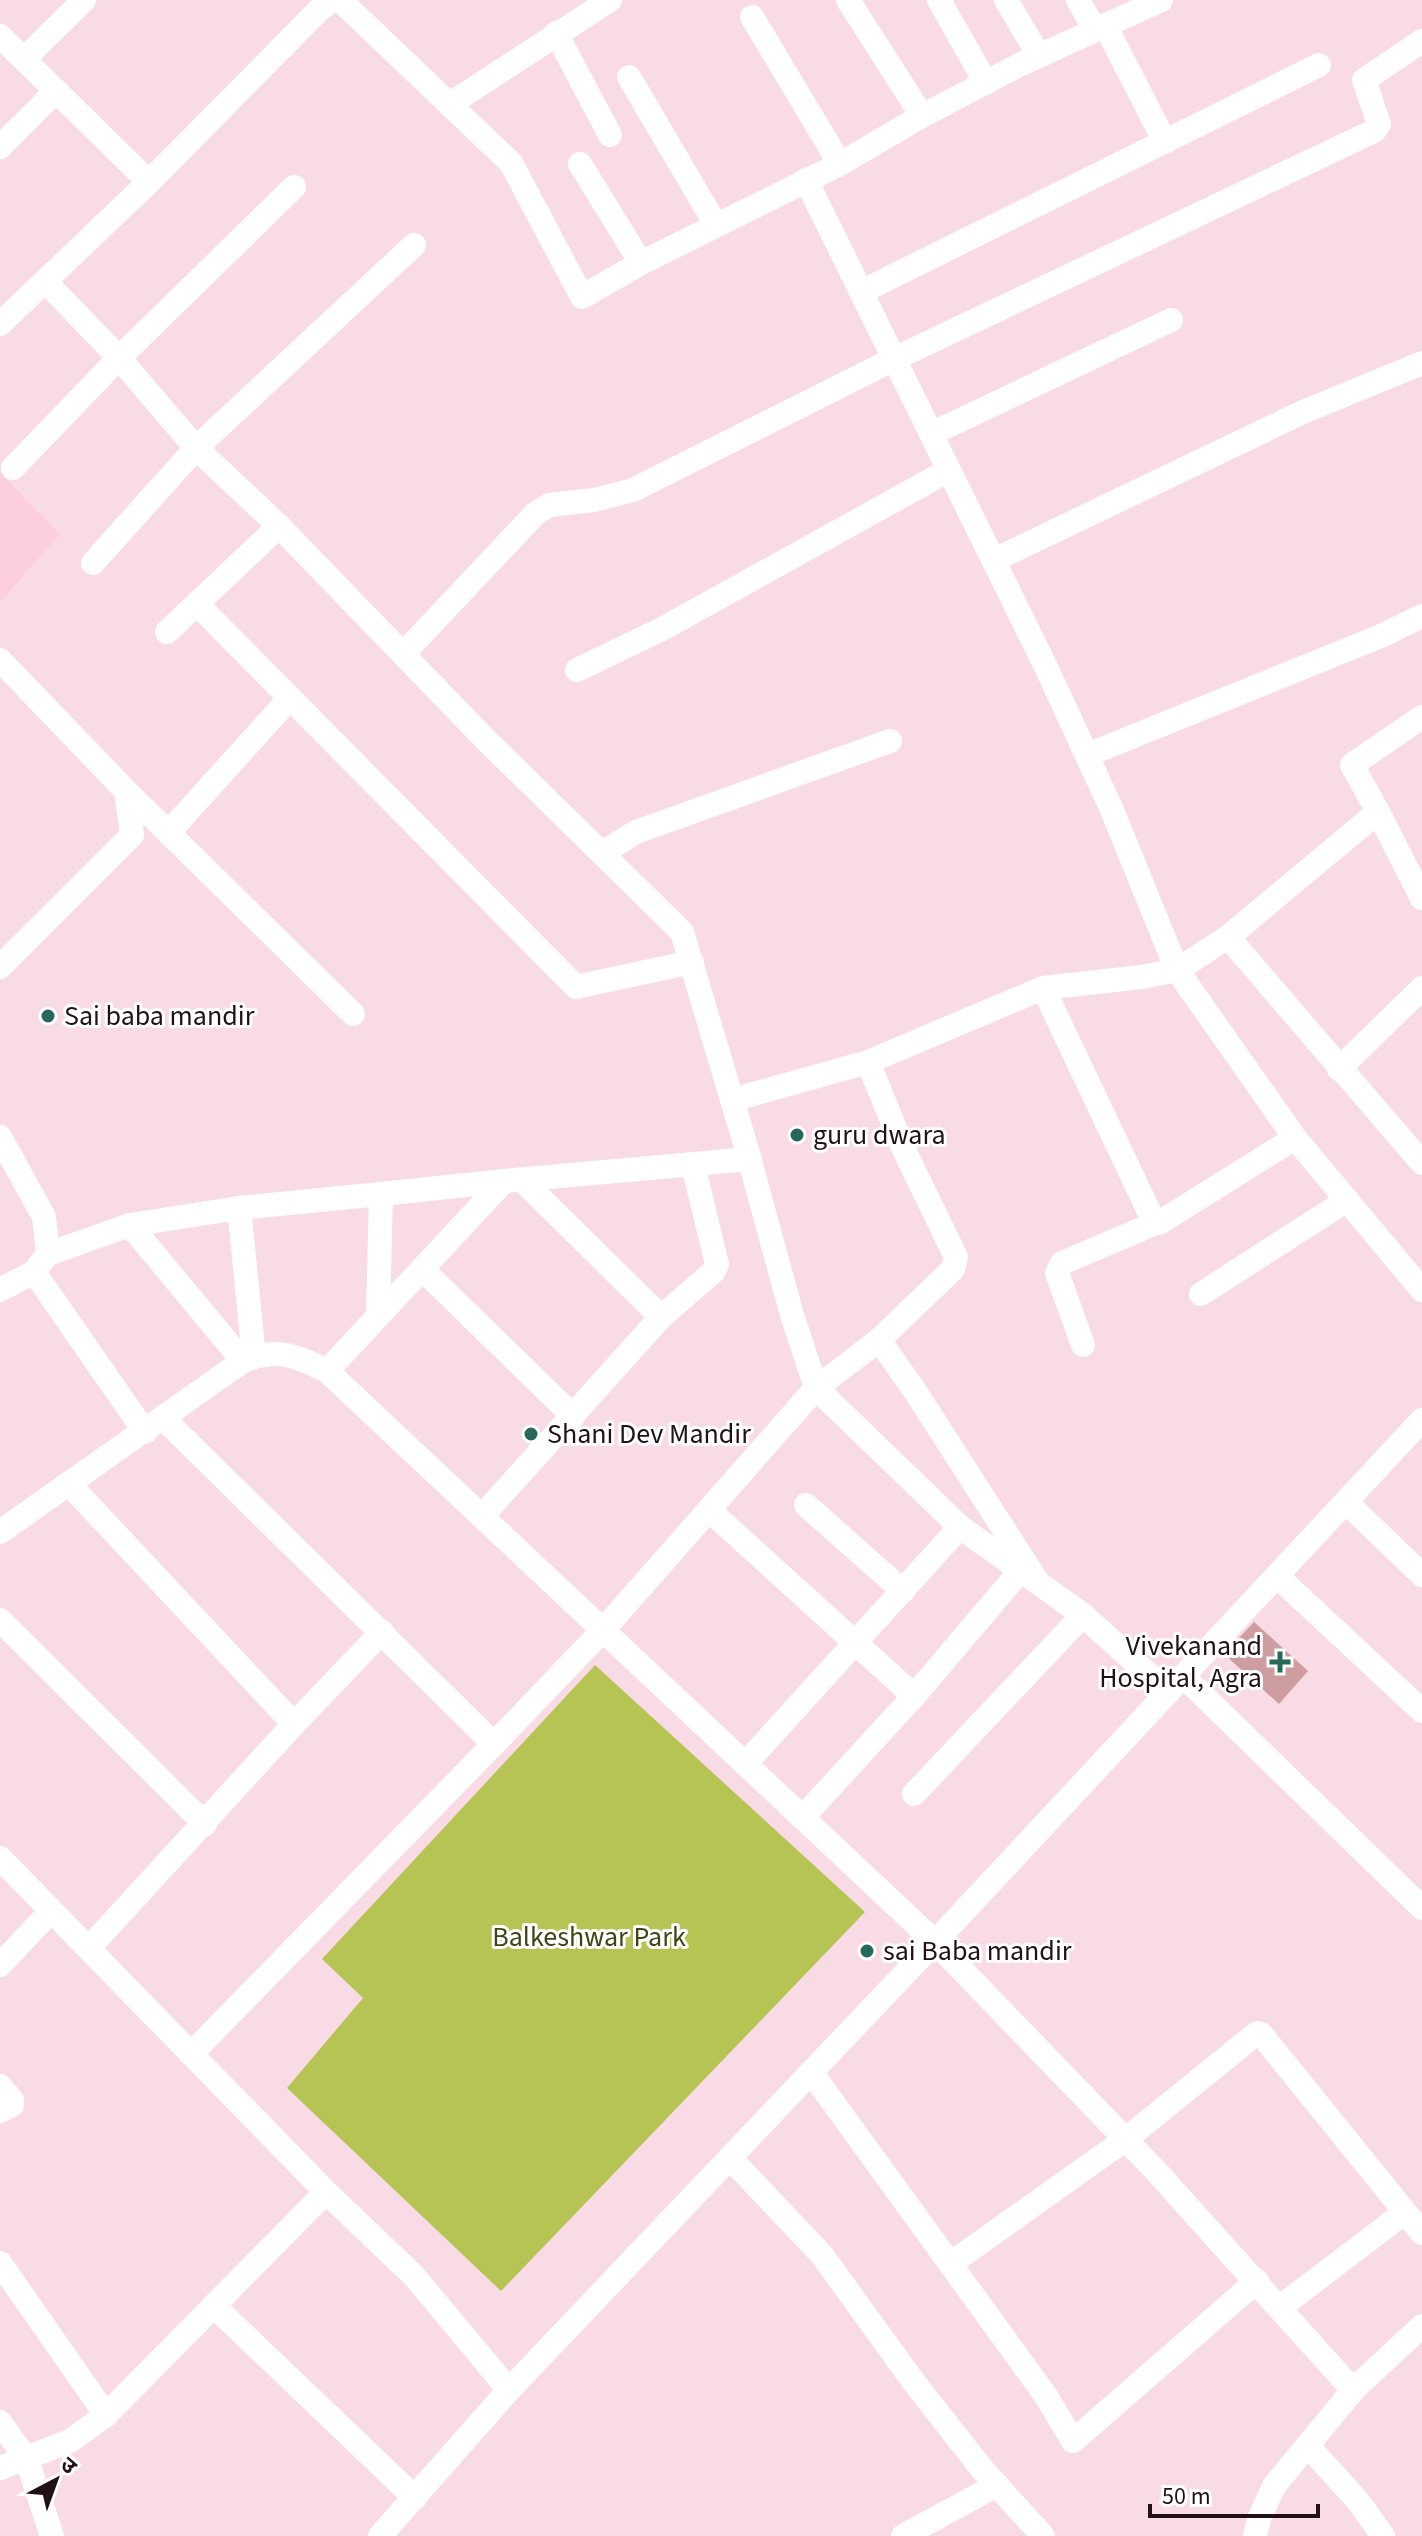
<svg xmlns="http://www.w3.org/2000/svg" width="1422" height="2536" viewBox="0 0 1422 2536" font-family="'Source Sans 3','Noto Sans Devanagari',sans-serif">
<rect width="100%" height="100%" fill="#f9dbe5"/>
<polygon fill="#fccede" points="0,473 60,534 2,600 0,599"/>
<polygon fill="#b6c453" points="595,1665 865,1912 501,2291 287,2088 363,1998 322,1959"/>
<polygon fill="#ce9d9f" points="1254,1622 1308,1671 1279,1704 1224,1654"/>
<g fill="none" stroke-linecap="round" stroke-linejoin="round">
<g stroke="#fff" stroke-width="24">
<polyline points="340,0 511,163 582,297 641,263 840,164 922,116 1019,65 1161,0"/>
<polyline points="848,0 922,116"/>
<polyline points="939,0 986,83"/>
<polyline points="1006,0 1039,56"/>
<polyline points="1078,0 1095,30"/>
<polyline points="752,17 840,164"/>
<polyline points="1105,25 1165,142"/>
<polyline points="556,33 610,135"/>
<polyline points="0,36 149,182 0,324"/>
<polyline points="24,59 84,0"/>
<polyline points="629,77 716,225"/>
<polyline points="450,104 610,0"/>
<polyline points="0,147 56,91"/>
<polyline points="580,164 641,263"/>
<polyline points="806,180 1046,667 1112,810 1177,970 1228,937 1422,1163"/>
<polyline points="149,182 319,10 332,0"/>
<polyline points="45,281 119,358 196,448 279,526 485,739 682,932 747,1150 792,1315 816,1388 604,1629 494,1744 164,1419"/>
<polyline points="861,292 1319,65"/>
<polyline points="931,434 1171,320"/>
<polyline points="13,468 119,358 294,187"/>
<polyline points="994,560 1303,412 1422,363"/>
<polyline points="93,563 196,448 414,245"/>
<polyline points="197,604 576,987 692,962"/>
<polyline points="167,632 279,526"/>
<polyline points="404,653 535,514 549,505 594,500 633,490 894,359 1374,131 1379,124 1364,80 1422,41"/>
<polyline points="0,660 126,791 132,835 0,967"/>
<polyline points="577,670 662,629 949,470"/>
<polyline points="1087,755 1381,636 1422,616"/>
<polyline points="126,791 353,1014"/>
<polyline points="1378,812 1352,765 1422,717"/>
<polyline points="169,832 290,698"/>
<polyline points="602,853 636,832 890,741"/>
<polyline points="1228,937 1378,812 1422,898"/>
<polyline points="868,1062 904,1150 956,1257 953,1269 879,1340"/>
<polyline points="1339,1069 1422,988"/>
<polyline points="732,1100 868,1062 1043,988"/>
<polyline points="0,1137 44,1217 48,1254"/>
<polyline points="1295,1138 1159,1223 1154,1222 1043,988 1142,977 1177,970 1295,1138 1422,1290"/>
<polyline points="522,1180 661,1317 714,1271 717,1264 693,1165"/>
<polyline points="239,1208 130,1225 243,1361"/>
<polyline points="39,1265 48,1254 130,1225"/>
<polyline points="422,1269 573,1416"/>
<polyline points="0,1290 34,1272 145,1432"/>
<polyline points="1201,1294 1347,1200"/>
<polyline points="378,1316 381,1194 504,1181"/>
<polyline points="1083,1345 1057,1273 1062,1263 1156,1223"/>
<polyline points="254,1357 239,1208 381,1194"/>
<polyline points="327,1371 504,1181 750,1159"/>
<polyline points="69,1484 294,1724 382,1632"/>
<polyline points="1346,1502 1422,1575"/>
<polyline points="806,1505 903,1591"/>
<polyline points="709,1510 914,1696"/>
<polyline points="483,1515 661,1317"/>
<path d="M0,1532L243,1361C278,1347 296,1356 327,1371L935,1942L1156,2171L1279,2308L1404,2213"/>
<polyline points="1277,1576 1422,1711"/>
<polyline points="1037,1581 915,1391 879,1340 816,1388 960,1527 1083,1615 1168,1692"/>
<polyline points="0,1620 205,1824"/>
<polyline points="1183,1676 1422,1908"/>
<polyline points="746,1763 960,1527"/>
<polyline points="914,1794 1083,1615"/>
<polyline points="803,1817 914,1696 1021,1570"/>
<polyline points="0,1858 326,2192 414,2276 509,2390"/>
<polyline points="89,1948 294,1724"/>
<polyline points="0,1965 51,1911"/>
<polyline points="191,2054 494,1744"/>
<polyline points="811,2072 1046,2396 1073,2441 1257,2281"/>
<polyline points="0,2086 12,2100 12,2105 0,2111"/>
<polyline points="730,2158 822,2255 913,2381 982,2469 1043,2536"/>
<polyline points="0,2263 106,2415"/>
<polyline points="950,2264 1126,2139 1257,2033 1261,2034 1422,2233"/>
<polyline points="214,2306 415,2498"/>
<polyline points="1279,2308 1353,2390"/>
<polyline points="0,2422 27,2460 52,2536"/>
<polyline points="1308,2446 1358,2501 1383,2536"/>
<polyline points="0,2468 70,2441 106,2415 326,2192"/>
<polyline points="380,2536 509,2390 935,1942 1422,1420"/>
<polyline points="903,2536 997,2485"/>
<polyline points="1255,2536 1259,2519 1274,2486 1353,2390 1422,2326"/>
</g>
</g>
<g fill="#26695a" stroke="#fff" stroke-width="3">
<circle cx="48" cy="1016" r="8"/>
<circle cx="797" cy="1135" r="8"/>
<circle cx="531" cy="1434" r="8"/>
<path d="M1276 1650h8v8h8v8h-8v8h-8v-8h-8v-8h8z"/>
<circle cx="867" cy="1951" r="8"/>
</g>
<g text-anchor="middle" dominant-baseline="central" stroke-width="6" stroke-linejoin="round" paint-order="stroke">
<g font-size="28" fill="#211017" stroke="#fff" text-anchor="start">
<text x="64" y="1016">Sai baba mandir</text>
<text x="813" y="1135">guru dwara</text>
<text x="547" y="1434">Shani Dev Mandir</text>
<text x="1262" y="1646" text-anchor="end">Vivekanand<tspan x="1262" dy="32">Hospital, Agra</tspan></text>
<text x="883" y="1951">sai Baba mandir</text>
</g>
<g font-size="28" fill="#3f4516" stroke="#fff">
<text x="589" y="1937">Balkeshwar Park</text>
</g>
</g>
<g transform="translate(56 2480) rotate(41)" stroke="#ffffff" stroke-width="6" paint-order="stroke">
<path d="M0-6L14 30L0 20L-14 30Z" fill="#211017"/>
<text y="-12" font-size="22" font-weight="bold" text-anchor="middle" fill="#211017">उ</text>
</g>
<path d="M1150 2504v12h168v-12" fill="none" stroke="#211017" stroke-width="4"/>
<text x="1162" y="2504" font-size="24" fill="#211017" stroke="#ffffff" stroke-width="6" paint-order="stroke">50 m</text>
</svg>
